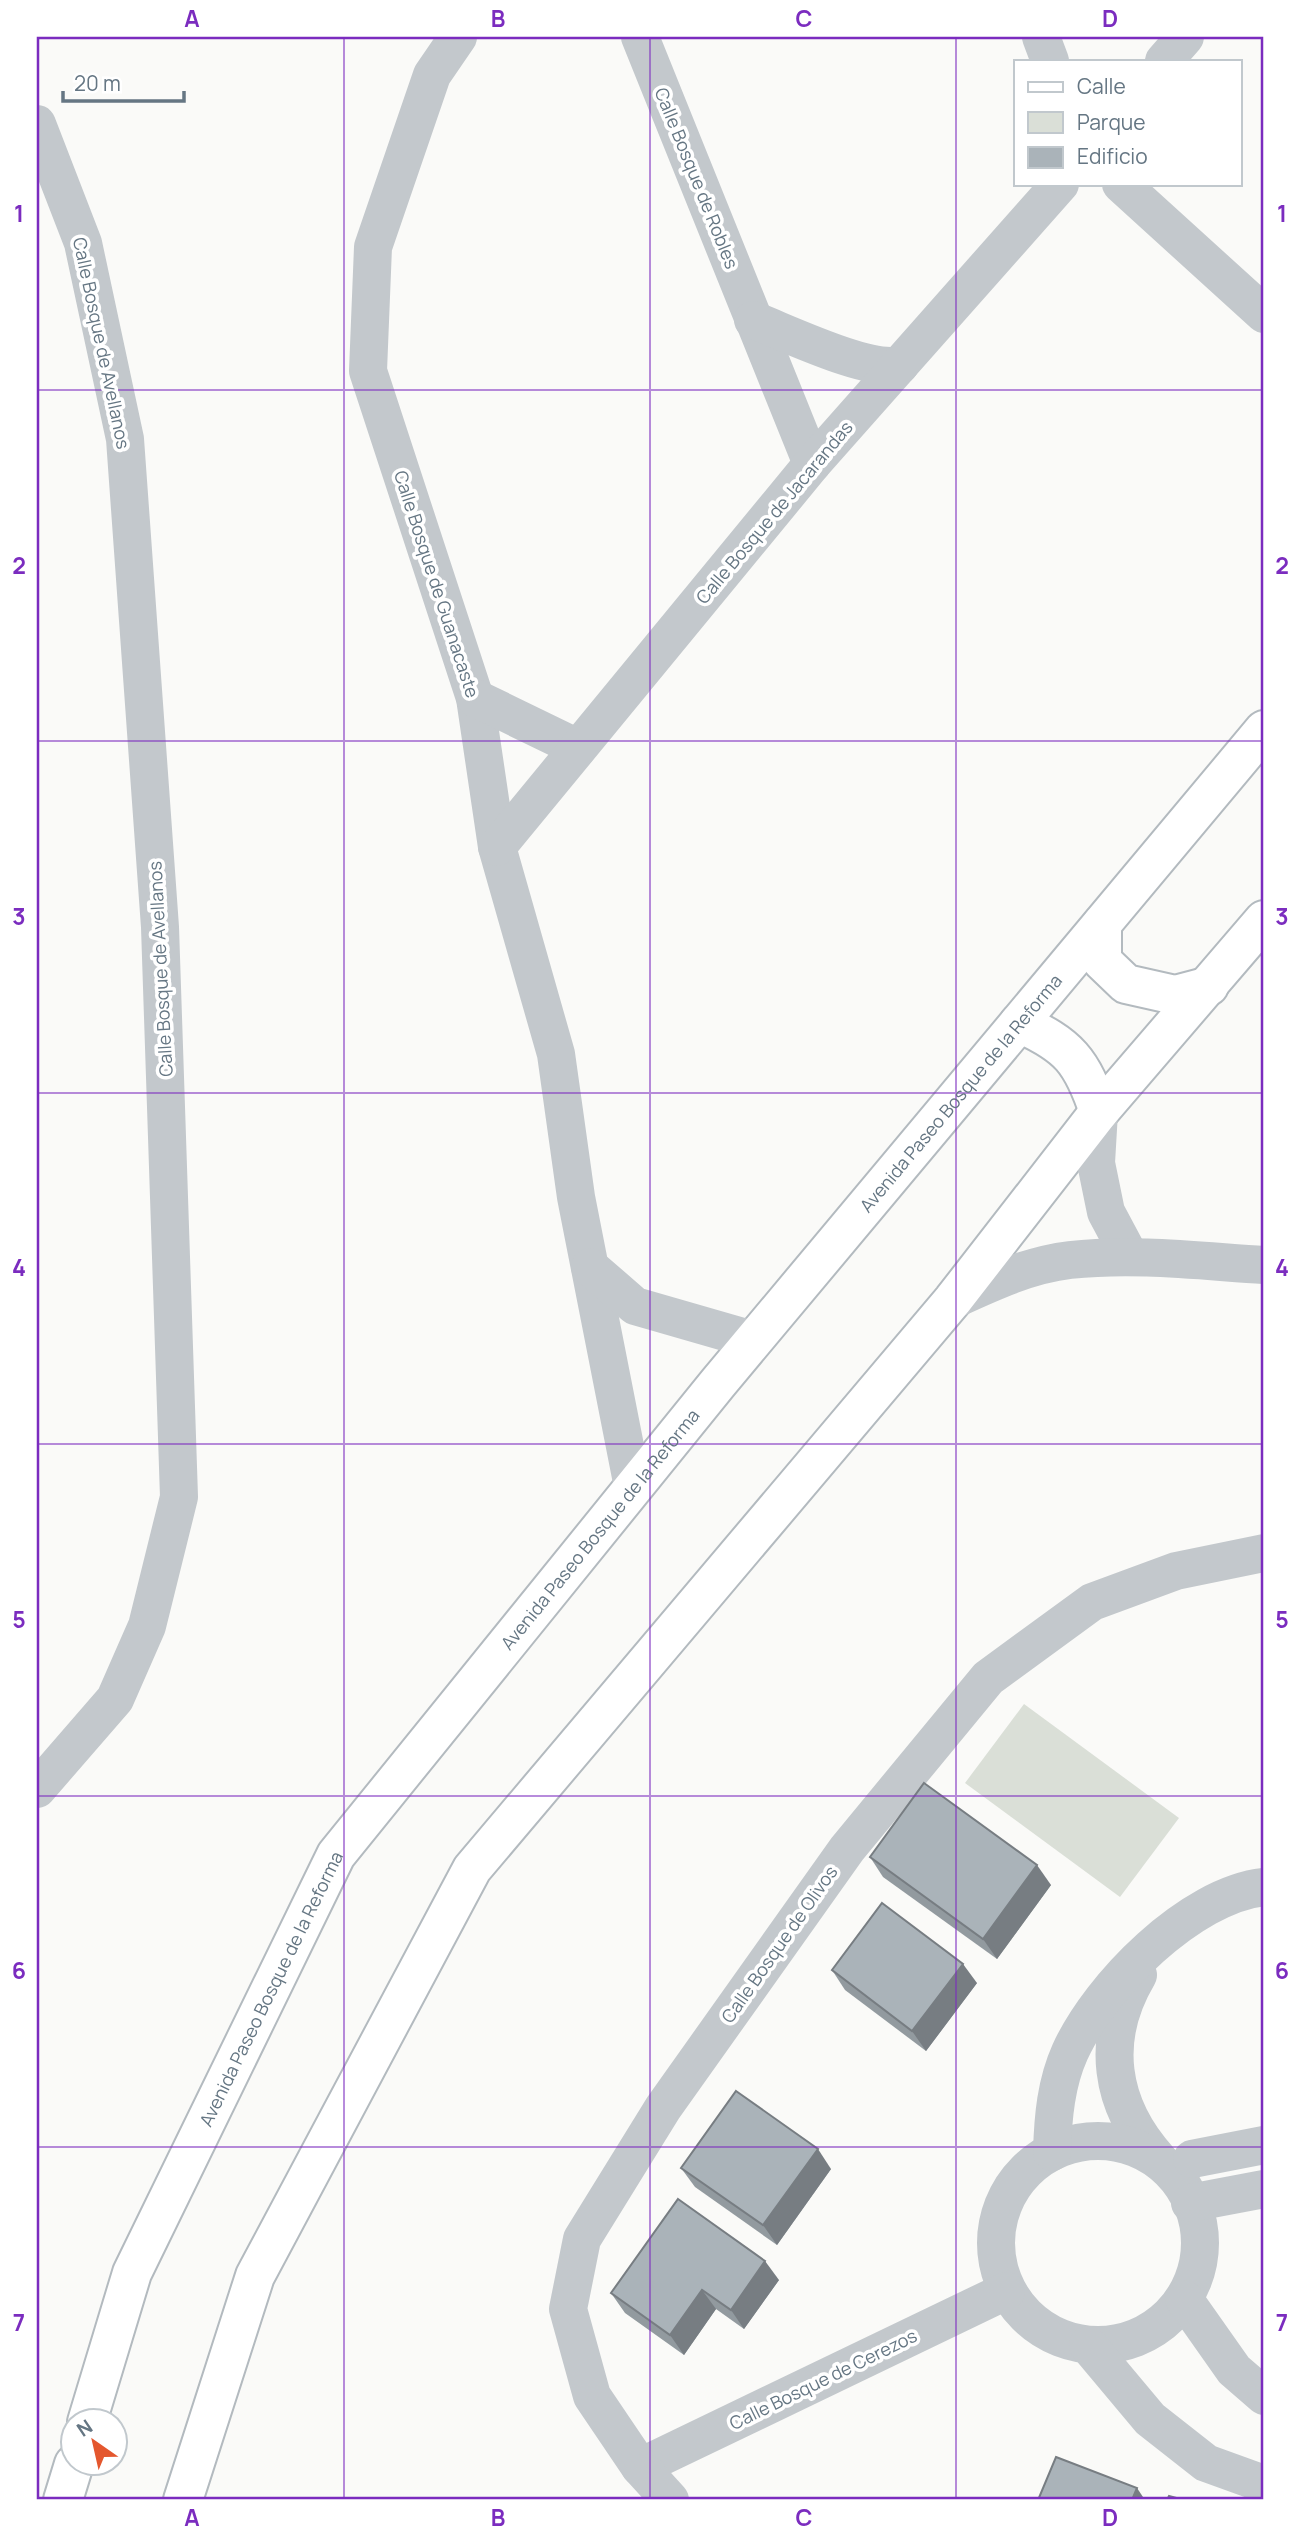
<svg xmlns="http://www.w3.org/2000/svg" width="1301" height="2537" viewBox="0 0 1301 2537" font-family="Manrope,sans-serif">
<rect width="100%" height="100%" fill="#fafaf8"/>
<polygon fill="#dadfd7" points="1024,1704 1179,1818 1120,1897 965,1783"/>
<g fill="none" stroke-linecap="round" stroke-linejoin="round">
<defs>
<g id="secondary">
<polyline points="1102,924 1102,961 1126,984 1175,995 1209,986"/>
<path d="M1019,1023C1069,1045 1082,1061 1099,1112"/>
<path id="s1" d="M87,2422L132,2273L336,1855L718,1383L1264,730"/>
<polyline points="63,2500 74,2464"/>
<polyline points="183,2500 255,2276 472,1869 953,1300 1099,1112 1264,920"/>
</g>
</defs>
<use href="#secondary" stroke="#b3babf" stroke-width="42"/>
<g stroke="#c3c8cc" stroke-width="38">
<polyline points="458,37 432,75 373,247 368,371 475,698 497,847 556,1054 576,1197 633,1487"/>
<polyline points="640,37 812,464"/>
<polyline points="1041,37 1050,61"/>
<polyline points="1164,61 1185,37"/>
<polyline points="37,124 83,243 125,439 160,927 179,1497 147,1626 115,1699 37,1789"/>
<polyline points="1121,184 1264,314"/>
<path d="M753,320C787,333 867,372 900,365"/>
<polyline points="475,698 578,748"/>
<polyline points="497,847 812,464 1060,184"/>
<polyline points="1099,1112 1096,1163 1106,1212 1130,1257"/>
<polyline points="590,1267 635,1306 753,1340"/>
<path d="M953,1300C990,1283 1028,1265 1070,1260C1134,1253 1200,1261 1264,1265"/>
<path d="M1138,1975C1100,2039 1109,2105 1159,2160"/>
<circle cx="1098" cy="2243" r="102"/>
<path d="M1052,2152C1053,2117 1056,2083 1070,2052C1100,1986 1190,1895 1264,1887"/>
<polyline points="1184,2299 1234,2370 1264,2396"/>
<polyline points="1088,2345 1150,2419 1206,2463 1264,2484"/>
<polyline points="640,2467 1006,2291"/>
<polyline points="670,2500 640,2467 592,2396 568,2309 582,2239 663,2108 847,1849 988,1678 1092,1602 1176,1571 1264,1553"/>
</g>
<g stroke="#c3c8cc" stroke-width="38">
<polyline points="1192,2159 1264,2145"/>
<polyline points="1190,2203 1264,2189"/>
</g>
<use href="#secondary" stroke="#fff" stroke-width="38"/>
</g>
<g fill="#929a9f">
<polygon points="870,1857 1051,1885 997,1959 883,1877"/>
<polygon points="832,1970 977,1983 926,2051 845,1990"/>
<polygon points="681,2168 831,2169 777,2245 695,2187"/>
<polygon points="779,2280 744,2329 716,2309 684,2355 625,2313 611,2293"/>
</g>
<g fill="#777d82">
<polygon points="1037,1865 1051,1885 997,1959 983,1939"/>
<polygon points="963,1964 977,1983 926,2051 912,2031"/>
<polygon points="818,2149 831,2169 777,2245 763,2225"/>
<polygon points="765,2261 779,2280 744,2329 731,2310"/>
<polygon points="702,2290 716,2309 684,2355 670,2335"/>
<polygon points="1137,2488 1145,2500 1132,2500"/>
</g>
<g fill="#aab3b9" stroke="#777d82" stroke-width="2">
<polygon points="924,1783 1037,1865 983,1939 870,1857"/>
<polygon points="882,1903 963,1964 912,2031 832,1970"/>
<polygon points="736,2091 818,2149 763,2225 681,2168"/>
<polygon points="678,2199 765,2261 731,2310 702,2290 670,2335 611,2293"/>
<polygon points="1056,2457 1137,2488 1132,2500 1038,2500"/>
<polygon points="1169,2496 1184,2500 1167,2500"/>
</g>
<path fill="none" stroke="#7b2cbf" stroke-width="2" stroke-opacity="0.55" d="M344,37V2500M650,37V2500M956,37V2500M37,390H1264M37,741H1264M37,1093H1264M37,1444H1264M37,1796H1264M37,2147H1264"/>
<g text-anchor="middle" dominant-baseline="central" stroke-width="7" stroke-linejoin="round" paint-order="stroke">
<g font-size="18" fill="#657683" stroke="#fff">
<text transform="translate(697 178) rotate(68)">Calle Bosque de Robles</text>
<text transform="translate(102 343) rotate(78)">Calle Bosque de Avellanos</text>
<text transform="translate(774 512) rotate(-50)">Calle Bosque de Jacarandas</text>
<text transform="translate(437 584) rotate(72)">Calle Bosque de Guanacaste</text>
<text transform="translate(160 969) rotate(-93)">Calle Bosque de Avellanos</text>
<text stroke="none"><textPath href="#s1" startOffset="1606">Avenida Paseo Bosque de la Reforma</textPath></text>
<text stroke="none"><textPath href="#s1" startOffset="1040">Avenida Paseo Bosque de la Reforma</textPath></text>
<text transform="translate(779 1944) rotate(-55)">Calle Bosque de Olivos</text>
<text stroke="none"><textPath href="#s1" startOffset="472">Avenida Paseo Bosque de la Reforma</textPath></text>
<text transform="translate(823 2379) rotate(-26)">Calle Bosque de Cerezos</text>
</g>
</g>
<rect width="1301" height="2537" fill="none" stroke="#ffffff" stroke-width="77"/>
<rect x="1014" y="60" width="228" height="126" fill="#ffffff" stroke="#c1c8cd" stroke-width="2"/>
<rect x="1028" y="82" width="35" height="10" fill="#ffffff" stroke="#c1c8cd" stroke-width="2"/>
<text x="1077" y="94" font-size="21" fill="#657683">Calle</text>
<rect x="1028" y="112" width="35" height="21" fill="#dadfd7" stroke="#c1c8cd" stroke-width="2"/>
<text x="1077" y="130" font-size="21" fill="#657683">Parque</text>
<rect x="1028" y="147" width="35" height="21" fill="#aab3b9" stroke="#c1c8cd" stroke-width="2"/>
<text x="1077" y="164" font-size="21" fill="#657683">Edificio</text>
<g transform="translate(94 2442) rotate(326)"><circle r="33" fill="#ffffff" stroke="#c1c8cd" stroke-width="2"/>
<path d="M0-5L12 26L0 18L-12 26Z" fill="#e4572e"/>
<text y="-10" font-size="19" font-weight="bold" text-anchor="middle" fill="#657683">N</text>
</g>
<path d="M63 91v10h121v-10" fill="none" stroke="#657683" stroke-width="3.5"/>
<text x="74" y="91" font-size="21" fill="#657683" stroke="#ffffff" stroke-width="5" paint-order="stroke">20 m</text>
<rect x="38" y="38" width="1224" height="2460" fill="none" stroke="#7b2cbf" stroke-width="2.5"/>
<g font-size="23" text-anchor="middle" font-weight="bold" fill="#7b2cbf">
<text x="192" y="27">A</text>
<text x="498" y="27">B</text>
<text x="804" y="27">C</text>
<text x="1110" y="27">D</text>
<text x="19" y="222">1</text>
<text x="1282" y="222">1</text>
<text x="19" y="574">2</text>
<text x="1282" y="574">2</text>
<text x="19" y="925">3</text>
<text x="1282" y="925">3</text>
<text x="19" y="1276">4</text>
<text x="1282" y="1276">4</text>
<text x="19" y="1628">5</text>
<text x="1282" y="1628">5</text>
<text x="19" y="1979">6</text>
<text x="1282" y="1979">6</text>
<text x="19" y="2331">7</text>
<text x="1282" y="2331">7</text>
<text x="192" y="2526">A</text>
<text x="498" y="2526">B</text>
<text x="804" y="2526">C</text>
<text x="1110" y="2526">D</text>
</g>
</svg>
